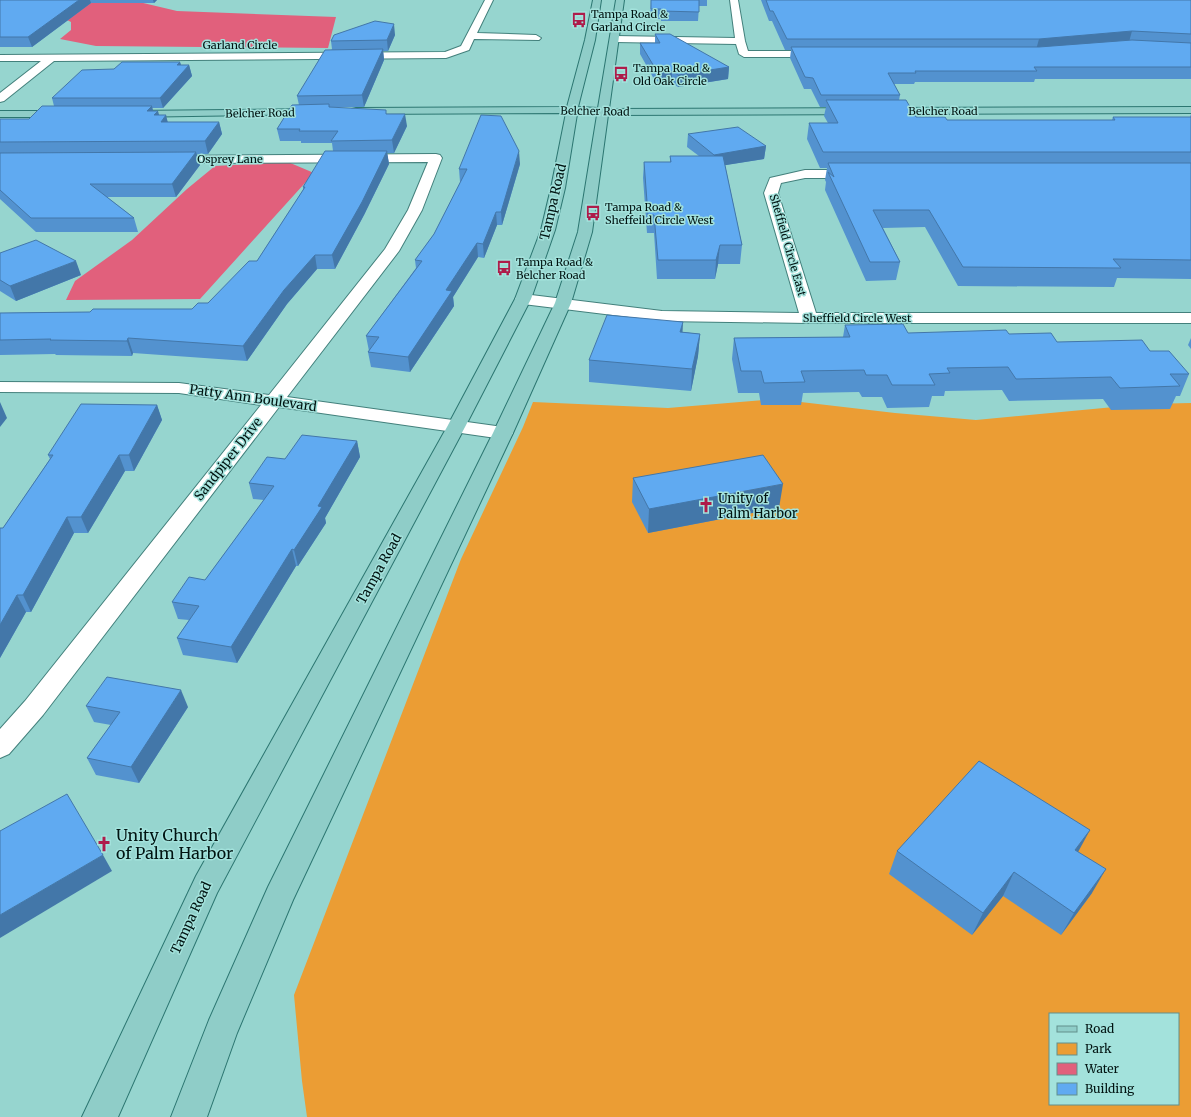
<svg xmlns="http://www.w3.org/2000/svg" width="1191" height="1117" viewBox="0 0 1191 1117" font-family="Merriweather,serif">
<rect width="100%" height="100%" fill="#96d5cf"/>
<path fill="#eb9d34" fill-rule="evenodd" d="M775,399L895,413L976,420L1146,404L1191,403V1117H307L302,1081L294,995L461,559L523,427L533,402L668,408ZM1050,1014H1178V1104H1050Z"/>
<g fill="#e1607c">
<polygon points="112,1 139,2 177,11 336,17 328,48 96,46 60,39 71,30 71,22 55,14 58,10 91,3"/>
<polygon points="288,162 314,173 200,299 66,300 75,281 132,240 187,189 215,166"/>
</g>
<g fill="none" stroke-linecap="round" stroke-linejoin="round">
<defs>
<g id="minor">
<polygon points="485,0 493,0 477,33 536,35 541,38 539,40 474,39 469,50 446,58 54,61 4,101 0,102 0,93 41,61 0,61 0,55 445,52 461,46"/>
<polygon points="730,0 738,0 745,41 748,51 820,51 825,54 820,57 744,57 739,54 736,44 615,42 610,39 615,36 735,38"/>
<polygon points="436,154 440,155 442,158 422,210 399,251 287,397 503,427 510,429 513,433 510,437 503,439 279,407 43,715 9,754 0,758 0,729 25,701 261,405 179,393 0,392 0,382 179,383 269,395 385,249 408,210 428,162 169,163 165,162 163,159 165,156"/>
<polygon points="805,170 856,170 861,171 863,174 861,177 856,178 805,178 781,183 778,193 816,313 1191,313 1191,323 809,323 662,321 523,304 517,302 515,299 517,296 523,294 662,311 799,313 764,193 770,178"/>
</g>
<g id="major">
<polygon points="593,0 601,0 595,40 578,107 598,108 616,0 624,0 609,109 1191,107 1191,113 608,115 592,232 571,303 513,433 293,900 237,1033 207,1117 171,1117 209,1020 268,887 493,433 555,303 578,232 597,115 577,114 565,188 555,230 531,299 465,427 217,893 118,1117 82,1117 196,876 447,427 515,299 541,230 551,188 566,113 356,114 352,113 350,111 352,109 356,108 567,107 585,40"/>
<polygon points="318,109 322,110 324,112 322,114 128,117 124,116 122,114 124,112 128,111"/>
<polygon points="0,111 64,111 68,112 70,114 68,116 64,117 0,117"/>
</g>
</defs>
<use href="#minor" stroke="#43807c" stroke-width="2"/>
<use href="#major" stroke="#2c7671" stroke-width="2"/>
<use href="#minor" fill="#fff" fill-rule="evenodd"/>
<use href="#major" fill="#8fcdc8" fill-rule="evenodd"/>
</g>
<g fill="#5392cf">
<polygon points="0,0 157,0 154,3 91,3 32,47 0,47"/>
<polygon points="651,0 707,0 707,6 699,6 698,21 661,21 661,19 650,19"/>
<polygon points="761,0 1191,0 1191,79 1035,79 1034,82 915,82 914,84 894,84 900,95 899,100 916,117 947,120 1112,120 1113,117 1190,117 1191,114 1191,279 1117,278 1114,287 958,286 925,227 883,228 900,262 896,280 866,281 825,190 826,182 825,180 827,168 820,168 807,139 809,123 828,123 824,116 826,107 820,107 811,89 804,89 790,58 791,50 785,50 772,21 769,21"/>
<polygon points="655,34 729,67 728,79 678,87 672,83 662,84 654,79 640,54 640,43 655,43"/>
<polygon points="395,35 388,51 383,51 384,60 364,107 329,107 387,114 407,126 394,153 387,153 389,164 364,215 335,269 317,269 287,304 247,361 133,353 132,356 56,355 55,354 0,355 0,313 90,312 192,309 208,303 257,261 303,190 303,187 333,151 332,143 301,143 301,141 280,141 277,129 299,105 297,96 332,49 331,41"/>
<polygon points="180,62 181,65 189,65 192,76 163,108 152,108 153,111 168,122 219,122 222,134 208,154 197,154 200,165 176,197 107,197 134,218 138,232 36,232 0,199 0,119 29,119 54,106 52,98 114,69"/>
<polygon points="688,134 766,146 764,159 725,165 742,245 740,264 718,264 715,279 657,279 654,233 647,233 643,178 644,162 670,162 670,156 699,156 687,147"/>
<polygon points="520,164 502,225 497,225 484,258 478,257 453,297 454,306 410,372 371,367 368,352 369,351 366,336 416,268 415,260 434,234 461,182 460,182 459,169"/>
<polygon points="0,253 81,275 16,301 0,291"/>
<polygon points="845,325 908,333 1009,334 1057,342 1150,351 1189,374 1180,396 1176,396 1170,409 1111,410 1103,399 1009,401 1002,390 945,391 944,396 932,396 929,407 887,408 882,397 862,397 859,392 803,393 801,405 761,405 759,393 738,393 732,359 734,338 843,337"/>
<polygon points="683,332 700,334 698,356 691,391 589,382 589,360"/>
<polygon points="1191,338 1191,349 1188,345"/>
<polygon points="157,405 162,420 134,471 125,471 88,533 74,533 31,612 26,612 0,658 3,528 50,459 48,455"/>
<polygon points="357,441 360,457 325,518 326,523 298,566 296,566 237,663 183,655 177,638 189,620 178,619 172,602 205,580 264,500 253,499 249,483 285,459"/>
<polygon points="633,478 779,508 648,533 632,502"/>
<polygon points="86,706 188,707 139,783 96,775 87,758 111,725 94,722"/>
<polygon points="897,851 1078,852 1092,893 1061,935 1003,896 972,935 889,874"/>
</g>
<g fill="#4377a9">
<polygon points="79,0 90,0 91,3 32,47 28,37"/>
<polygon points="153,0 157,0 154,3"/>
<polygon points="394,24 395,35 388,51 387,40"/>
<polygon points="1132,31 1129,42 1036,50 1039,39"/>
<polygon points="383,49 384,60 364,107 362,95"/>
<polygon points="180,62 183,72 189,65 192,76 163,108 160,98 177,65"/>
<polygon points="729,67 728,79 678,87 678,75"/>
<polygon points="672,71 672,83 662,84 662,73"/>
<polygon points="152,106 154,115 158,111 161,122 166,115 169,127 164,134 161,123 157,127 155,118 150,123 147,111"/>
<polygon points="405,114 407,126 394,153 392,140"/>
<polygon points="219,122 222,134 208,154 205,141"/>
<polygon points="766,146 764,159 714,167 714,155"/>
<polygon points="387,151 389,164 364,215 335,269 332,255"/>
<polygon points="519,151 520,164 502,225 501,212"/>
<polygon points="196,152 200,165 176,197 172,184"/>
<polygon points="496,212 497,225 484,258 483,244"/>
<polygon points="477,243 478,257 453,297 454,306 410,372 408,357 446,290"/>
<polygon points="720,245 718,264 715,279 716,260"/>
<polygon points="315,255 317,269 287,304 247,361 243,346 284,290"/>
<polygon points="76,261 81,275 16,301 10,286"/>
<polygon points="683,322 682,344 680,332"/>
<polygon points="700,334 698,356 691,391 692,369"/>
<polygon points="128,338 133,353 132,356 127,341"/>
<polygon points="0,402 7,418 0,427"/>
<polygon points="157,405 162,420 134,471 129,455"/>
<polygon points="357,441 360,457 325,518 326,523 298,566 294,550 318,506"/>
<polygon points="119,455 125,471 88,533 81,517"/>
<polygon points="783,484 779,508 648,533 649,509"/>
<polygon points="67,517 74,533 31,612 23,595"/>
<polygon points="292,549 296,566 237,663 231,647"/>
<polygon points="17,595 26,612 0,658 0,625"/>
<polygon points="181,690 188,707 139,783 131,767"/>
<polygon points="1090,830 1077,854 1075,850"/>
<polygon points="103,855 112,871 0,938 0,915"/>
<polygon points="1106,869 1092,893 1061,935 1074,913"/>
<polygon points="1014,872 1003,896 972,935 983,913"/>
</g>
<g fill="#60aaf1" stroke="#4377a9">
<polygon points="0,0 79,0 28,37 0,37"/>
<polygon points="651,0 699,0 699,12 662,11 661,9 651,9"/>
<polygon points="766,0 1191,0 1191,34 1132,31 1039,39 787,39 773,11 770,11"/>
<polygon points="375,21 394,24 387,40 331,41 334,35"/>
<polygon points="655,34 670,34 729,67 678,75 672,71 662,73 655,68 640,43 660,43"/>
<polygon points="1132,40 1191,43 1191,67 1034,67 1037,71 915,71 916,73 888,73 900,95 821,95 813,78 805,77 791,47 1039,47"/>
<polygon points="383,49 362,95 297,96 325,50"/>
<polygon points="122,62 180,62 177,65 189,65 160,98 52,98 82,70 114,69"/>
<polygon points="826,100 906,100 916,117 945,117 947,120 1115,120 1113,117 1191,117 1191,152 823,152 809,123 838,123"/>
<polygon points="329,104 329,107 386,110 386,114 405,114 392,140 331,141 338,131 299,131 300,129 277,129 292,105"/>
<polygon points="42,106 152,106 147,111 158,111 154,115 166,115 161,122 219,122 205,141 0,142 0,119 29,119"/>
<polygon points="481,115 501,116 519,151 501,212 496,212 483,244 477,243 446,290 452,291 408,357 368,352 379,337 366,336 422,261 415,260 434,234 467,169 459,169"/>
<polygon points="738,127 766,146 714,155 688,134"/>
<polygon points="325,151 387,151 362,202 332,255 315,255 284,290 243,346 128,338 127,341 50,340 51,339 0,340 0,313 90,312 93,309 192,309 198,303 208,303 249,261 257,261 305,187 303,187"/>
<polygon points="196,152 172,184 90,184 134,218 31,218 0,190 0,153"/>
<polygon points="670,156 723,156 742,245 720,245 716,260 658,260 654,215 648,215 644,162 671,162"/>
<polygon points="828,163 1191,163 1191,260 1113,259 1121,268 963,267 929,210 873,210 900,262 870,262 828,172 834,177"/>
<polygon points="36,240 76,261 10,286 0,280 0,253"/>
<polygon points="607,315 683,322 680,332 700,334 692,369 589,360"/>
<polygon points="903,324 908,333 1006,330 1009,334 1051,333 1057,342 1142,340 1150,351 1169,351 1189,374 1170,374 1180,386 1120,388 1111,377 1016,379 1008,367 947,368 950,373 929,374 935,385 892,385 887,375 866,375 864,370 801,371 805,382 764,383 761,371 741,371 734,338 850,337 845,325"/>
<polygon points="81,404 157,405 129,455 119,455 81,517 67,517 23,595 17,595 0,625 0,528 3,528 53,455 48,455"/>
<polygon points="302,435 357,441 318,506 322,507 294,550 292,549 231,647 177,638 199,606 172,602 189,577 205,580 274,486 249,483 267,457 285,459"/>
<polygon points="763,455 783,484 649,509 633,478"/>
<polygon points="107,677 181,690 131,767 87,758 120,712 86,706"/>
<polygon points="979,761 1090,830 1075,850 1106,869 1074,913 1014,872 983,913 897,851"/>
<polygon points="67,794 103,855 0,915 0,831"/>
</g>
<defs>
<symbol id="bus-bare" viewBox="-9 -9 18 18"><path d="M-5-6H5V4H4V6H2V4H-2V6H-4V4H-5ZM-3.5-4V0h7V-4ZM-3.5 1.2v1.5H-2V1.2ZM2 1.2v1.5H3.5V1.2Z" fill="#ae1b4a" stroke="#a3e2dc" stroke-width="2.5" paint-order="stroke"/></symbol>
<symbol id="church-bare" viewBox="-9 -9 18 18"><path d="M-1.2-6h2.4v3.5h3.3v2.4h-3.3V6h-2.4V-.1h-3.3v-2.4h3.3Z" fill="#ae1b4a" stroke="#a3e2dc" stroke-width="2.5" paint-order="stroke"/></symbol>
</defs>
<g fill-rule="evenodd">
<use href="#bus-bare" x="568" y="9" width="22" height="22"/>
<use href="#bus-bare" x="610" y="63" width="22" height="22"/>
<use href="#bus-bare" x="582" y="202" width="22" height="22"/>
<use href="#bus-bare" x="493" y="257" width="22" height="22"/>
<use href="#church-bare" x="695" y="494" width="22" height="22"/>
<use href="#church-bare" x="93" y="833" width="22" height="22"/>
</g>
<g text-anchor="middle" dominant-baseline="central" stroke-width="3" stroke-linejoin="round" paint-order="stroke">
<g font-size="11" fill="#001311" stroke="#a3e2dc" text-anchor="start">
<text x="591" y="14">Tampa Road &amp;<tspan x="591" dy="13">Garland Circle</tspan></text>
<text x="633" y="68">Tampa Road &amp;<tspan x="633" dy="13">Old Oak Circle</tspan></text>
<text x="605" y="207">Tampa Road &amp;<tspan x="605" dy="13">Sheffeild Circle West</tspan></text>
<text x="516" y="262">Tampa Road &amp;<tspan x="516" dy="13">Belcher Road</tspan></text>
</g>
<g font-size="11" fill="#001311" stroke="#a3e2dc">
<text x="240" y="45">Garland Circle</text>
<text transform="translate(595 111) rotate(1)">Belcher Road</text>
<text x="943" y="111">Belcher Road</text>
<text transform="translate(260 113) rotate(-1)">Belcher Road</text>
<text x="230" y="159">Osprey Lane</text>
<text transform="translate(788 245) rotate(74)">Sheffield Circle East</text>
<text x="857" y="318">Sheffield Circle West</text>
</g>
<g font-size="13" fill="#001311" stroke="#a3e2dc">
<text transform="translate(553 202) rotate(-77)">Tampa Road</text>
<text transform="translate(253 398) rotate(8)">Patty Ann Boulevard</text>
<text transform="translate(228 459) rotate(-52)">Sandpiper Drive</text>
<text transform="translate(379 569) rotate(-61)">Tampa Road</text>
<text transform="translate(191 918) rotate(-65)">Tampa Road</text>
</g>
<g font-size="13" fill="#001311" stroke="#a3e2dc" text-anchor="start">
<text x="718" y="498">Unity of<tspan x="718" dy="15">Palm Harbor</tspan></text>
</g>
<g font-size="16" fill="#001311" stroke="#a3e2dc" text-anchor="start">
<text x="116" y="835">Unity Church<tspan x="116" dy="18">of Palm Harbor</tspan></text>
</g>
</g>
<rect x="1049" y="1013" width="130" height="92" fill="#a3e2dc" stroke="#628f8b"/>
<rect x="1057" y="1026" width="20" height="6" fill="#8fcdc8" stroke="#628f8b"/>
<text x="1085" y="1033" font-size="12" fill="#001311">Road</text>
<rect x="1057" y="1043" width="20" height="12" fill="#eb9d34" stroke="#628f8b"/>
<text x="1085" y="1053" font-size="12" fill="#001311">Park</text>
<rect x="1057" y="1063" width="20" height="12" fill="#e1607c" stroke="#628f8b"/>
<text x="1085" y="1073" font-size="12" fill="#001311">Water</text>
<rect x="1057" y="1083" width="20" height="12" fill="#60aaf1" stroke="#628f8b"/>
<text x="1085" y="1093" font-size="12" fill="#001311">Building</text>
</svg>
